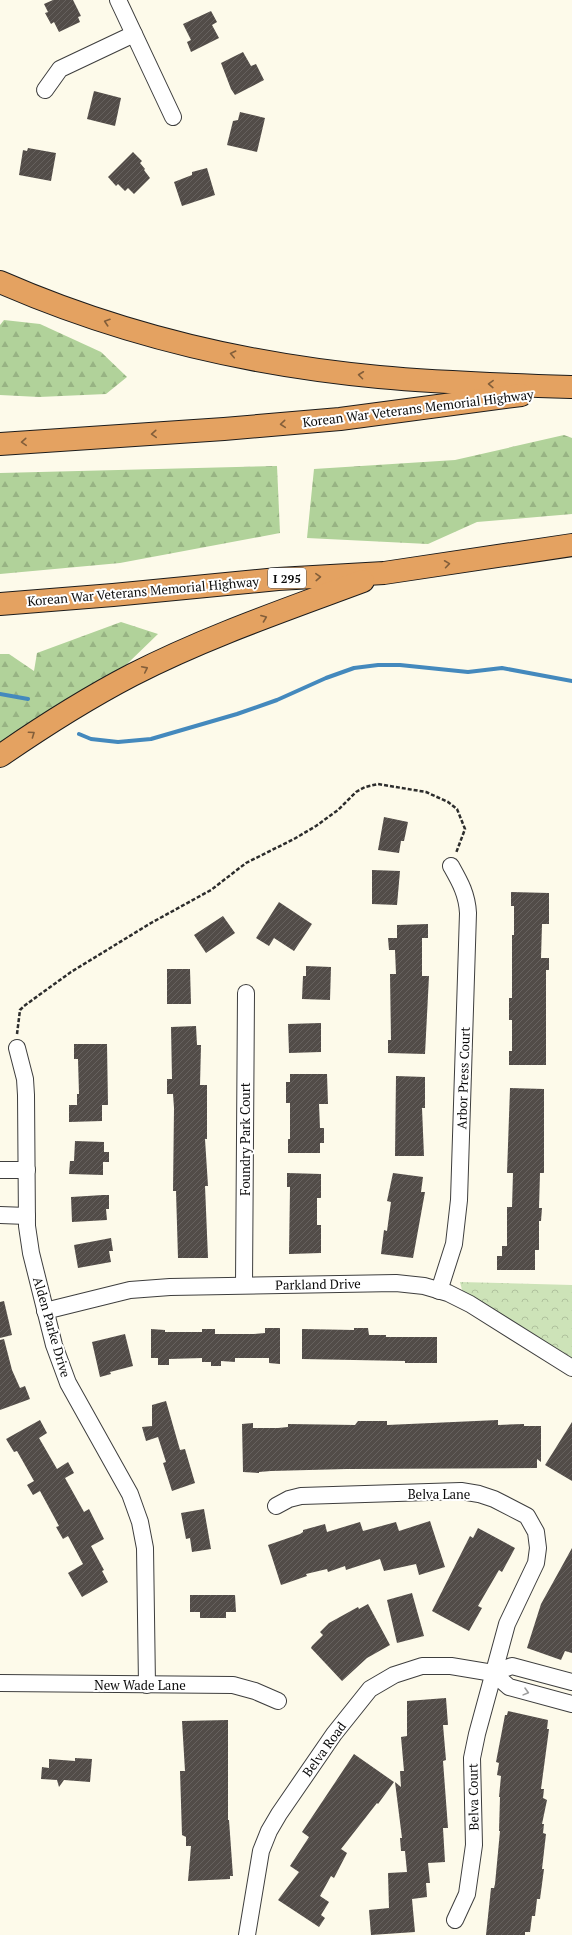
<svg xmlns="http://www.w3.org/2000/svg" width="572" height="1935" viewBox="0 0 572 1935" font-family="'PT Serif',serif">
<defs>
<pattern id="forest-firs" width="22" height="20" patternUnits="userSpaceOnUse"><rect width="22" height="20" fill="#b1d29a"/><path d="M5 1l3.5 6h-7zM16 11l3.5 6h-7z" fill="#97b383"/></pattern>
<pattern id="park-crowns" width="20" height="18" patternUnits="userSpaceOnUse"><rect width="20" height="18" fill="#cde3b8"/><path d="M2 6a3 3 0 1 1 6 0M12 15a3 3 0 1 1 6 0" fill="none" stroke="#afc19d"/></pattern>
<pattern id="building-hatch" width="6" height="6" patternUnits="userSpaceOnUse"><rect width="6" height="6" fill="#524c48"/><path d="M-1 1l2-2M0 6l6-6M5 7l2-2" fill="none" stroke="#66615e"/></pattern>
</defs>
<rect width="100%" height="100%" fill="#fdfaea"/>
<g fill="url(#forest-firs)">
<polygon points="4,320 40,324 101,352 127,377 106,394 39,397 0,395 0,325"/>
<polygon points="564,435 572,438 572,514 477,522 428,544 307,538 314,469 455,460"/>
<polygon points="277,466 280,533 120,563 0,574 0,473"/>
<polygon points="121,622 158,634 127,664 0,746 0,654 9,654 34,671 37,653"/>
</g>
<polygon fill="url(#park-crowns)" points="460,1282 572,1285 572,1358 467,1295 462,1290"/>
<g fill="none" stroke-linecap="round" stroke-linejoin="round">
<g stroke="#4489bd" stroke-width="4">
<polyline points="0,694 28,699"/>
<polyline points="79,734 91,739 118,742 151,739 237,714 277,700 326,678 354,668 378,665 400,665 468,672 502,668 572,681"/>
</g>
</g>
<g fill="url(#building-hatch)">
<polygon points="53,0 73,0 81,16 78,17 80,22 59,32 54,22 51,24 45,13 48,12 44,4"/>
<polygon points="211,11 217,22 212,25 219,38 191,52 187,42 191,40 183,24"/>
<polygon points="243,52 251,66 256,64 264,80 235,95 231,89 221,63"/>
<polygon points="94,91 121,98 115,126 87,119"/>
<polygon points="240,112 265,118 257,152 227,145 233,121 238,120"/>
<polygon points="28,148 56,153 51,181 19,175 23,150 27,151"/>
<polygon points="133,152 142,161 140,163 145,169 144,170 150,178 134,194 128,188 125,191 118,184 116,186 108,177"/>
<polygon points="207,168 215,195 182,206 174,182 192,175 192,172"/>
<polygon points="384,817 408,822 404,841 401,841 399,853 378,850"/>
<polygon points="372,870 400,871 397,905 372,904"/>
<polygon points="511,892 549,893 549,924 542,924 541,958 549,958 549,970 546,970 546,1065 509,1065 509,1051 512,1051 512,1020 509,1020 509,998 512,998 512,935 514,935 514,906 511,906"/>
<polygon points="279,902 312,924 294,951 274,938 269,946 256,938"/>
<polygon points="223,916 235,933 206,953 194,935"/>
<polygon points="428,924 428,938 422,938 422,976 429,976 425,1054 388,1053 388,1040 391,1040 390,974 396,974 395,950 389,950 388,938 397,938 397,925"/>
<polygon points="306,966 331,967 330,1000 302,999 303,976 306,976"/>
<polygon points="167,969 190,969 191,1004 167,1004"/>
<polygon points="321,1023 321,1052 289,1053 288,1024"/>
<polygon points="196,1026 197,1045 201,1045 200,1085 207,1085 207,1139 205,1139 208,1186 205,1186 208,1258 178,1258 176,1191 173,1191 174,1108 173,1094 167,1094 167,1079 172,1079 171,1027"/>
<polygon points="74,1044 107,1044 108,1105 102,1105 102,1121 69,1122 69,1105 77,1105 77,1094 79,1094 78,1059 74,1059"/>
<polygon points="290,1074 327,1074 328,1104 319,1104 320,1128 324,1128 324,1143 320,1143 320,1153 288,1153 288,1139 290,1139 290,1103 286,1103 286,1082 290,1082"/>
<polygon points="396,1076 425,1077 425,1108 422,1108 424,1156 395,1156"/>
<polygon points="510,1088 544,1089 544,1173 540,1173 539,1208 542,1208 541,1221 539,1221 539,1250 535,1250 535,1270 497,1270 497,1256 502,1256 502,1246 507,1246 507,1207 512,1207 513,1173 507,1173"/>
<polygon points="75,1141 104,1142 104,1152 109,1152 109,1162 103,1162 103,1175 69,1174 70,1161 74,1161"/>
<polygon points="287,1173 321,1174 321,1198 317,1198 317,1225 321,1225 321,1253 289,1254 290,1187 287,1187"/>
<polygon points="393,1173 423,1177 421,1192 425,1192 413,1258 381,1254 384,1230 387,1231 391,1202 387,1201"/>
<polygon points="103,1195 109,1195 109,1209 106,1209 107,1220 72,1222 71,1197"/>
<polygon points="111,1238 113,1251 109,1251 111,1262 78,1268 74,1245"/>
<polygon points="4,1301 12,1335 0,1338 0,1302"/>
<polygon points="265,1328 280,1328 280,1364 269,1363 269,1358 235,1358 235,1362 221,1361 221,1366 211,1366 211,1362 202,1362 202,1358 169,1359 169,1365 158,1365 158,1358 151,1358 151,1329 165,1330 165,1332 202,1332 202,1329 215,1329 215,1334 254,1334 265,1333"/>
<polygon points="354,1328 368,1328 369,1335 386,1335 386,1337 437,1337 437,1363 405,1363 405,1361 302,1359 302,1329 354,1330"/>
<polygon points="125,1334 133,1366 110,1372 111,1374 100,1377 92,1342"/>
<polygon points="4,1339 12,1370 20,1388 25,1386 30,1399 0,1410 0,1340"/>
<polygon points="166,1401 180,1450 185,1449 195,1483 172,1491 163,1463 166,1462 158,1437 146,1441 142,1427 152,1426 152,1405"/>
<polygon points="40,1420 47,1433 39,1438 57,1469 68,1462 74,1473 65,1478 84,1512 89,1509 104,1539 91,1546 104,1570 102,1571 108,1582 82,1597 68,1573 83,1564 68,1536 63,1539 56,1527 59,1526 40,1491 33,1495 27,1485 34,1481 17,1451 14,1452 6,1439"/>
<polygon points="498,1420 498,1425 524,1424 524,1426 541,1426 541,1462 537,1459 537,1468 347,1469 271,1471 259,1472 259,1473 243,1472 242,1424 253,1423 253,1428 278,1428 288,1427 288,1424 355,1425 358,1421 387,1421 387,1425"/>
<polygon points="572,1422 572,1481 545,1465"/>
<polygon points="204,1509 211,1549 192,1552 190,1538 186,1539 181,1513"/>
<polygon points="430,1521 445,1567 419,1575 416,1564 384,1571 380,1559 346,1570 345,1566 328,1572 327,1569 306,1574 307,1576 281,1585 268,1545 300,1534 303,1532 303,1530 325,1524 327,1532 360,1522 363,1531 396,1522 399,1531"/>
<polygon points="478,1528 515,1548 502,1572 499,1570 478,1606 482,1608 469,1631 432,1611 470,1536 473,1538"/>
<polygon points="572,1548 572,1653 565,1651 561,1660 527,1648 541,1604"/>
<polygon points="412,1593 424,1636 397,1643 387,1600"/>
<polygon points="190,1595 235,1595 236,1612 226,1612 226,1618 200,1618 200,1612 190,1612"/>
<polygon points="368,1604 390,1645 367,1658 342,1681 311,1648 312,1646 323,1635 320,1632 329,1623 358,1607 359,1609"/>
<polygon points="446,1698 448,1725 443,1725 446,1760 443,1761 448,1828 443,1828 445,1862 428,1863 430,1883 426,1883 427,1897 412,1899 415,1932 371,1935 369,1910 389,1908 388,1873 407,1872 405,1851 401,1851 400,1838 402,1838 395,1782 401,1787 400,1771 404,1771 401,1737 407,1736 407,1701"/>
<polygon points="508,1711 548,1720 547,1729 549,1729 541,1789 544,1789 543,1798 547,1800 542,1824 544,1824 543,1833 546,1834 542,1869 544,1869 540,1899 537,1899 535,1916 532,1916 530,1932 525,1932 525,1935 486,1935 491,1888 494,1888 495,1884 500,1831 499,1831 500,1797 499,1797 501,1776 497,1775 499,1763 496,1762 505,1715 507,1715"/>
<polygon points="228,1720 228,1820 229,1820 233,1876 230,1876 230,1879 188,1881 191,1846 186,1846 186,1837 182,1835 180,1771 185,1771 182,1721"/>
<polygon points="354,1754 394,1782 378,1804 377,1803 341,1849 347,1853 334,1878 331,1876 320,1896 329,1902 321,1915 325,1918 319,1927 278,1900 299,1872 290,1866 309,1837 302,1832"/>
<polygon points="75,1758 92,1759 90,1782 64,1780 59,1787 57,1780 41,1779 42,1767 49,1768 49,1759 75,1761"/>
</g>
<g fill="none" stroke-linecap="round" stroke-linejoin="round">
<defs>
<g id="street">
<polyline points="118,0 173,117"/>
<polyline points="45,90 60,69 134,34"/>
<polyline points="17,1048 25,1079 26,1095 27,1226 31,1253 54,1345 68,1383 130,1494 140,1522 145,1548 147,1685"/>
<polyline points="0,1170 27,1170"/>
<polyline points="0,1215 27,1216"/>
<polyline points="244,1285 246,993"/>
<path d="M439,1291L454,1244L459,1200L468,913C467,894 460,882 451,866"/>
<polyline points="45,1311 130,1290 170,1287 396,1283 424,1286 448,1293 470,1304 572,1368"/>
<polyline points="276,1506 289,1499 301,1496 461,1491 479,1494 494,1499 527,1516 536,1532 538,1548 536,1563 507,1624 477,1734 472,1758 474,1845 467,1894 455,1920"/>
<polyline points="493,1673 509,1687 572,1704"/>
<polyline points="0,1683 233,1685 255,1691 278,1701"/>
<polyline points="247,1935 261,1851 269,1831 279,1814 334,1734 370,1689 394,1675 422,1666 451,1666 493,1673 512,1666 572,1682"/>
</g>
<g id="highway">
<path d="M0,282C119,334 250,365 379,377C443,383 508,385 572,387"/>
<polyline points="0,444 224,429 340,419 521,395"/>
<polyline points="0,604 113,595 278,579 384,573 572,545"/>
<path d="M0,756C42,727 86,699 132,675C206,637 285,610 363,581"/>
</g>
</defs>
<use href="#street" stroke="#3e3e3e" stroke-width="18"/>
<use href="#highway" stroke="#1c1c1c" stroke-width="24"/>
<polyline stroke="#2d2d2d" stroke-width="2.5" stroke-dasharray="4 2" stroke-linecap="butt" points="17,1034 20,1010 24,1006 71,972 151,923 211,890 246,863 294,839 316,826 338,810 356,792 365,787 378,784 426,792 448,802 457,809 465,829 456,853"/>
<use href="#street" stroke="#fff" stroke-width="16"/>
<use href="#highway" stroke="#e4a261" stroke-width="22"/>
</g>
<defs><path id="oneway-chevron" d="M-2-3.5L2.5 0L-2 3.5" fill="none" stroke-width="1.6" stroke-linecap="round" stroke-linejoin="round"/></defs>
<g stroke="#825e3a">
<use href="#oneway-chevron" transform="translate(107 322) rotate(-162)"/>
<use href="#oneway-chevron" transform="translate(233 354) rotate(-168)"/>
<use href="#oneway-chevron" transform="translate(361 375) rotate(-173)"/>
<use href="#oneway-chevron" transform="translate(491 384) rotate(-178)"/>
<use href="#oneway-chevron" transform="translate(283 424) rotate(175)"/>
<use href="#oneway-chevron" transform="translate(154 434) rotate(176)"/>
<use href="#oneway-chevron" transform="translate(24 442) rotate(176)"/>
<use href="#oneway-chevron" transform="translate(447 564) rotate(-8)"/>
<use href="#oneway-chevron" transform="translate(318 577) rotate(-3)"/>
<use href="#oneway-chevron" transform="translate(264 618) rotate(-21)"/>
<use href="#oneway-chevron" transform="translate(145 669) rotate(-26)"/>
<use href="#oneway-chevron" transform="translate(32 734) rotate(-35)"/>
</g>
<use stroke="#9d9d9d" href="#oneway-chevron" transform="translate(526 1692) rotate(15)"/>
<g text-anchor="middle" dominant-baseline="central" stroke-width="4" stroke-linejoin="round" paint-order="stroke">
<rect fill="#fff" stroke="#545454" stroke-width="1" x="268" y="568" width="38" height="20" rx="3"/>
<g font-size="12" font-weight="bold" fill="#0b0b0b">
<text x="287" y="578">I 295</text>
</g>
<g font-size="13" fill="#0b0b0b" stroke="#fff">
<text transform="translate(418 408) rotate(-7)">Korean War Veterans Memorial Highway</text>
<text transform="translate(143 591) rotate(-5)">Korean War Veterans Memorial Highway</text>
<text transform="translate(463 1078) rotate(-88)">Arbor Press Court</text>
<text transform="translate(245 1139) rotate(-90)">Foundry Park Court</text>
<text transform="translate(318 1284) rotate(-1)">Parkland Drive</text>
<text transform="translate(52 1327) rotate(74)">Alden Parke Drive</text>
<text x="439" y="1494">Belva Lane</text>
<text x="140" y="1685">New Wade Lane</text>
<text transform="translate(324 1749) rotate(-54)">Belva Road</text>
<text transform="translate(473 1797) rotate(-91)">Belva Court</text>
</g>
</g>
</svg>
